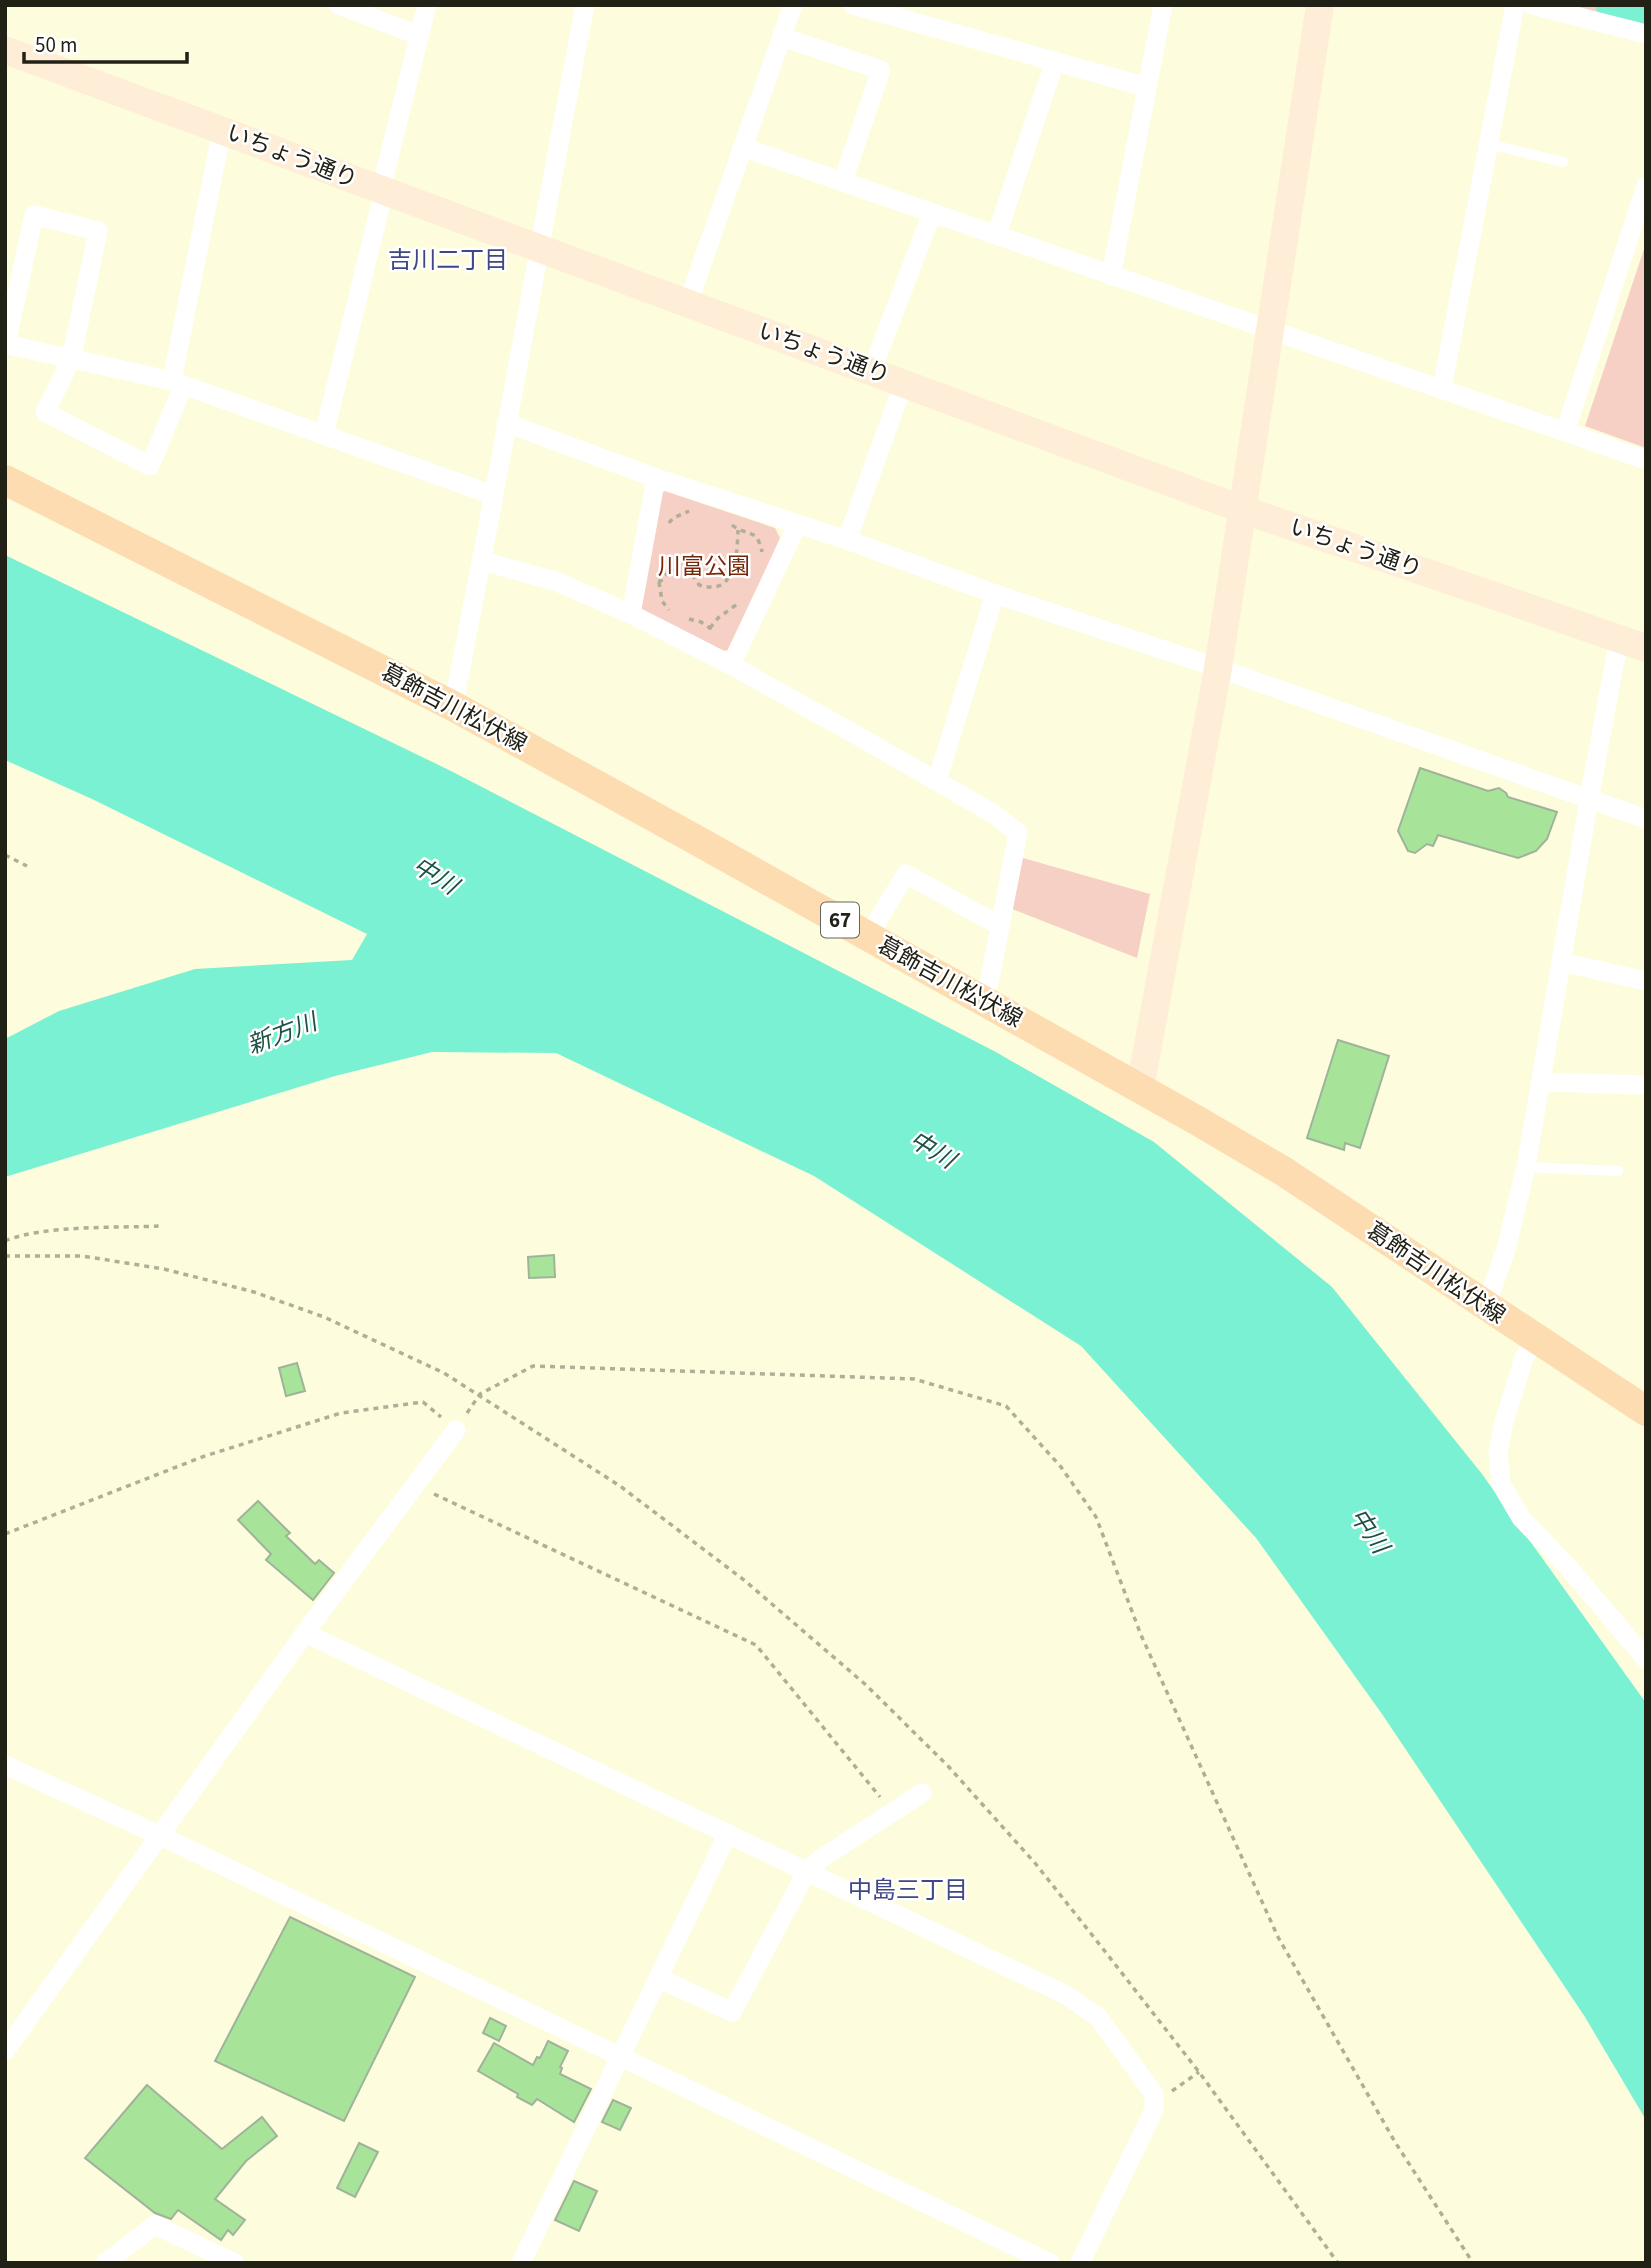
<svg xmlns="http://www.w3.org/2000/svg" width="1651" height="2268" viewBox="0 0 1651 2268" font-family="'Source Sans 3','Noto Sans JP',sans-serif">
<rect width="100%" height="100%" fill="#fdfdde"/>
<g fill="#f6d0c4">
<polygon points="1570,5 1646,5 1646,25"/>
<polygon points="1646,243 1646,448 1585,426"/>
<polygon points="665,491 775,528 780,538 730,650 722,651 642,612 638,606 658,495"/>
<polygon points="1023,858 1150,894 1137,958 1012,909"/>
</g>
<polygon fill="#7af1d2" points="5,555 449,770 994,1051 1154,1142 1332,1287 1482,1474 1646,1703 1646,2120 1585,2017 1382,1714 1256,1538 1081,1346 814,1176 556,1053 432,1052 335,1076 5,1177 5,1039 59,1011 195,969 352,960 367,934 92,799 5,760"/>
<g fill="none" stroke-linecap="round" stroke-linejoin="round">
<polyline stroke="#7af1d2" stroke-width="38" points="1615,5 1646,13"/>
</g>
<g fill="#a7e49a" stroke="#9fb39b" stroke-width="2">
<polygon points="1420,768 1488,791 1499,788 1506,793 1508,797 1557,812 1547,839 1536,851 1518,858 1438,835 1433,846 1427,844 1415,853 1408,851 1398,831"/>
<polygon points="1338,1040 1389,1056 1360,1148 1345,1143 1344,1150 1307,1138"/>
<polygon points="554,1255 555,1277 529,1278 528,1257"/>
<polygon points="297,1363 305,1391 286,1396 279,1368"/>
<polygon points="258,1501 290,1533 286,1536 315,1564 319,1560 334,1573 313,1600 266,1560 271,1554 238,1520"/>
<polygon points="290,1917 415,1977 344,2121 215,2061"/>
<polygon points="490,2018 506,2026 499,2041 483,2033"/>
<polygon points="548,2041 568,2051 560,2067 562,2068 560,2074 591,2089 574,2122 537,2099 532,2105 517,2097 518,2094 478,2071 494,2043 533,2065 537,2057 540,2058"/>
<polygon points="147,2085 222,2149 262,2117 277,2136 246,2161 215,2199 245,2220 233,2235 228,2230 221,2240 178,2210 171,2219 155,2213 85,2158"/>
<polygon points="613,2100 631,2108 620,2130 602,2122"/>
<polygon points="359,2143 378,2152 355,2197 337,2188"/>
<polygon points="574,2181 597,2191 579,2231 555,2220"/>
</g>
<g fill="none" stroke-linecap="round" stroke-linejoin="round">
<g stroke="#afaf97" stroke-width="3.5" stroke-dasharray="5 5" stroke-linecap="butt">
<polyline points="669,523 673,518 689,511"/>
<path d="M732,525C747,537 757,527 762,552"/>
<path d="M658,581H661L669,571C683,568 692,571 699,585C736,597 737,555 738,530"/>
<polyline points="659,582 662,601 669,610"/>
<polyline points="689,619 701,622 710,628 709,631"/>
<polyline points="710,628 718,618 736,605"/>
<polyline points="5,855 27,866"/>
<path d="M5,1241C42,1225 118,1228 159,1226"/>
<polyline points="5,1256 82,1256 164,1269 254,1292 324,1317 444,1373 620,1486 744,1580 866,1685 948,1766 1035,1863 1100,1945 1199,2072 1338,2263"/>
<polyline points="467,1413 480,1394 533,1366 914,1379 1006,1406 1061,1467 1096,1517 1141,1635 1278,1937 1395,2142 1473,2263"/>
<polyline points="434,1494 756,1645 880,1797"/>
<polyline points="5,1534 202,1457 341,1413 423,1402 441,1417"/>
<polyline points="1172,2091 1199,2072"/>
</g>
<g stroke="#fff" stroke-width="10">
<polyline points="1488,144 1563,162"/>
<polyline points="1526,1167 1618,1171"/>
</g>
<g stroke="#fff" stroke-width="19">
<polyline points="339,5 418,35"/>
<polyline points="853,5 1146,87"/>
<polyline points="1532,5 1646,34"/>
<polyline points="782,37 881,70 843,181"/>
<polyline points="742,147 1646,460"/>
<polyline points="997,234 1055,61"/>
<polyline points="1111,276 1163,5"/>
<polyline points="688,303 793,5"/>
<polyline points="5,344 172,381 493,495"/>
<polyline points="6,344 34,215 98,231 71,360 45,412 150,466 183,386"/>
<polyline points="872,370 932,213"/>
<polyline points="172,381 222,130"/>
<polyline points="1442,388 1515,5"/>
<polyline points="506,423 656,478 847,540 995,594 1218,668 1646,819"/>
<polyline points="1565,432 1646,186"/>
<polyline points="324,435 384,191 384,177 427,5"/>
<polyline points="847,540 904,382"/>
<polyline points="482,561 555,581 631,614 731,665 865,740 997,816 1018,833 989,983 980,999"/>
<polyline points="631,614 656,478"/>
<polyline points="731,665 797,525"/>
<path d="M453,706C500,473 540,239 585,5"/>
<polyline points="937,781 995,594"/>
<polyline points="868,936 906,874 1000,926"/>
<polyline points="1561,962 1646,981"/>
<polyline points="1542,1082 1646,1085"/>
<polyline points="1486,1306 1506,1249 1526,1167 1589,799 1619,639"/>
<polyline points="1535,1339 1524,1358 1504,1422 1498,1452 1501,1484 1521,1518 1568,1567 1646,1659"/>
<polyline points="305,1633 1066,1995 1098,2017 1154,2094 1154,2110 1080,2263"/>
<polyline points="5,1765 161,1836 1050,2263"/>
<polyline points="658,1978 732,2012 807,1871 822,1858 922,1793"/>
<polyline points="5,2051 305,1633 456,1430"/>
<polyline points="105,2263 155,2225 235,2263"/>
<polyline points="521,2263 728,1833"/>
</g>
<g stroke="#feeed8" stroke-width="28">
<polyline points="5,50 1244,510 1646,648"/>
<polyline points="1140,1088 1218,668 1320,5"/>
</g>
<polyline stroke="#fedcb1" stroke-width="30" points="5,480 453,706 698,841 1198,1121 1283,1171 1646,1411"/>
</g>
<g text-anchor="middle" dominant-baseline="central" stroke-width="5" stroke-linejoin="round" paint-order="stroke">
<rect fill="#fff" stroke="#64645c" stroke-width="2" x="821" y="902.5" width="38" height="35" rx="5"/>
<g font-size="21" font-weight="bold" fill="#222116">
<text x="840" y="920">67</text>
</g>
<g font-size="23" fill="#222116" stroke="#fff">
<text transform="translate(292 156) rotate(21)">いちょう通り</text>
<text transform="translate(824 353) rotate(20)">いちょう通り</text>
<text transform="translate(1356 548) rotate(19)">いちょう通り</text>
<text transform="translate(454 708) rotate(28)">葛飾吉川松伏線</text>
<text transform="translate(950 982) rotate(29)">葛飾吉川松伏線</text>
<text transform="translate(1436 1273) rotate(34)">葛飾吉川松伏線</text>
</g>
<g font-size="23" fill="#762707" stroke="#fff">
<text x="704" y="566">川富公園</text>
</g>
<g font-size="24" fill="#3f4885" stroke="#fff">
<text x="448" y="260">吉川二丁目</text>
<text x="908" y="1890">中島三丁目</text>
</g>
<g font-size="24" font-style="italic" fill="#1e5144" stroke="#fff">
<text transform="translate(435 876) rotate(32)">中川</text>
<text transform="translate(282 1034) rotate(-21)">新方川</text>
<text transform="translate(932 1150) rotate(31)">中川</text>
<text transform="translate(1369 1531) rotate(56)">中川</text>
</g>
</g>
<rect width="1651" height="2268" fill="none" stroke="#222116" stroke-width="14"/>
<path d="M24 52v10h163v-10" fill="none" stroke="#222116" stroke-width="3.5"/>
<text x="35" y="52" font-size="21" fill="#222116" stroke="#ffffff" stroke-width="5" paint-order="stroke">50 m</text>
</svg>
